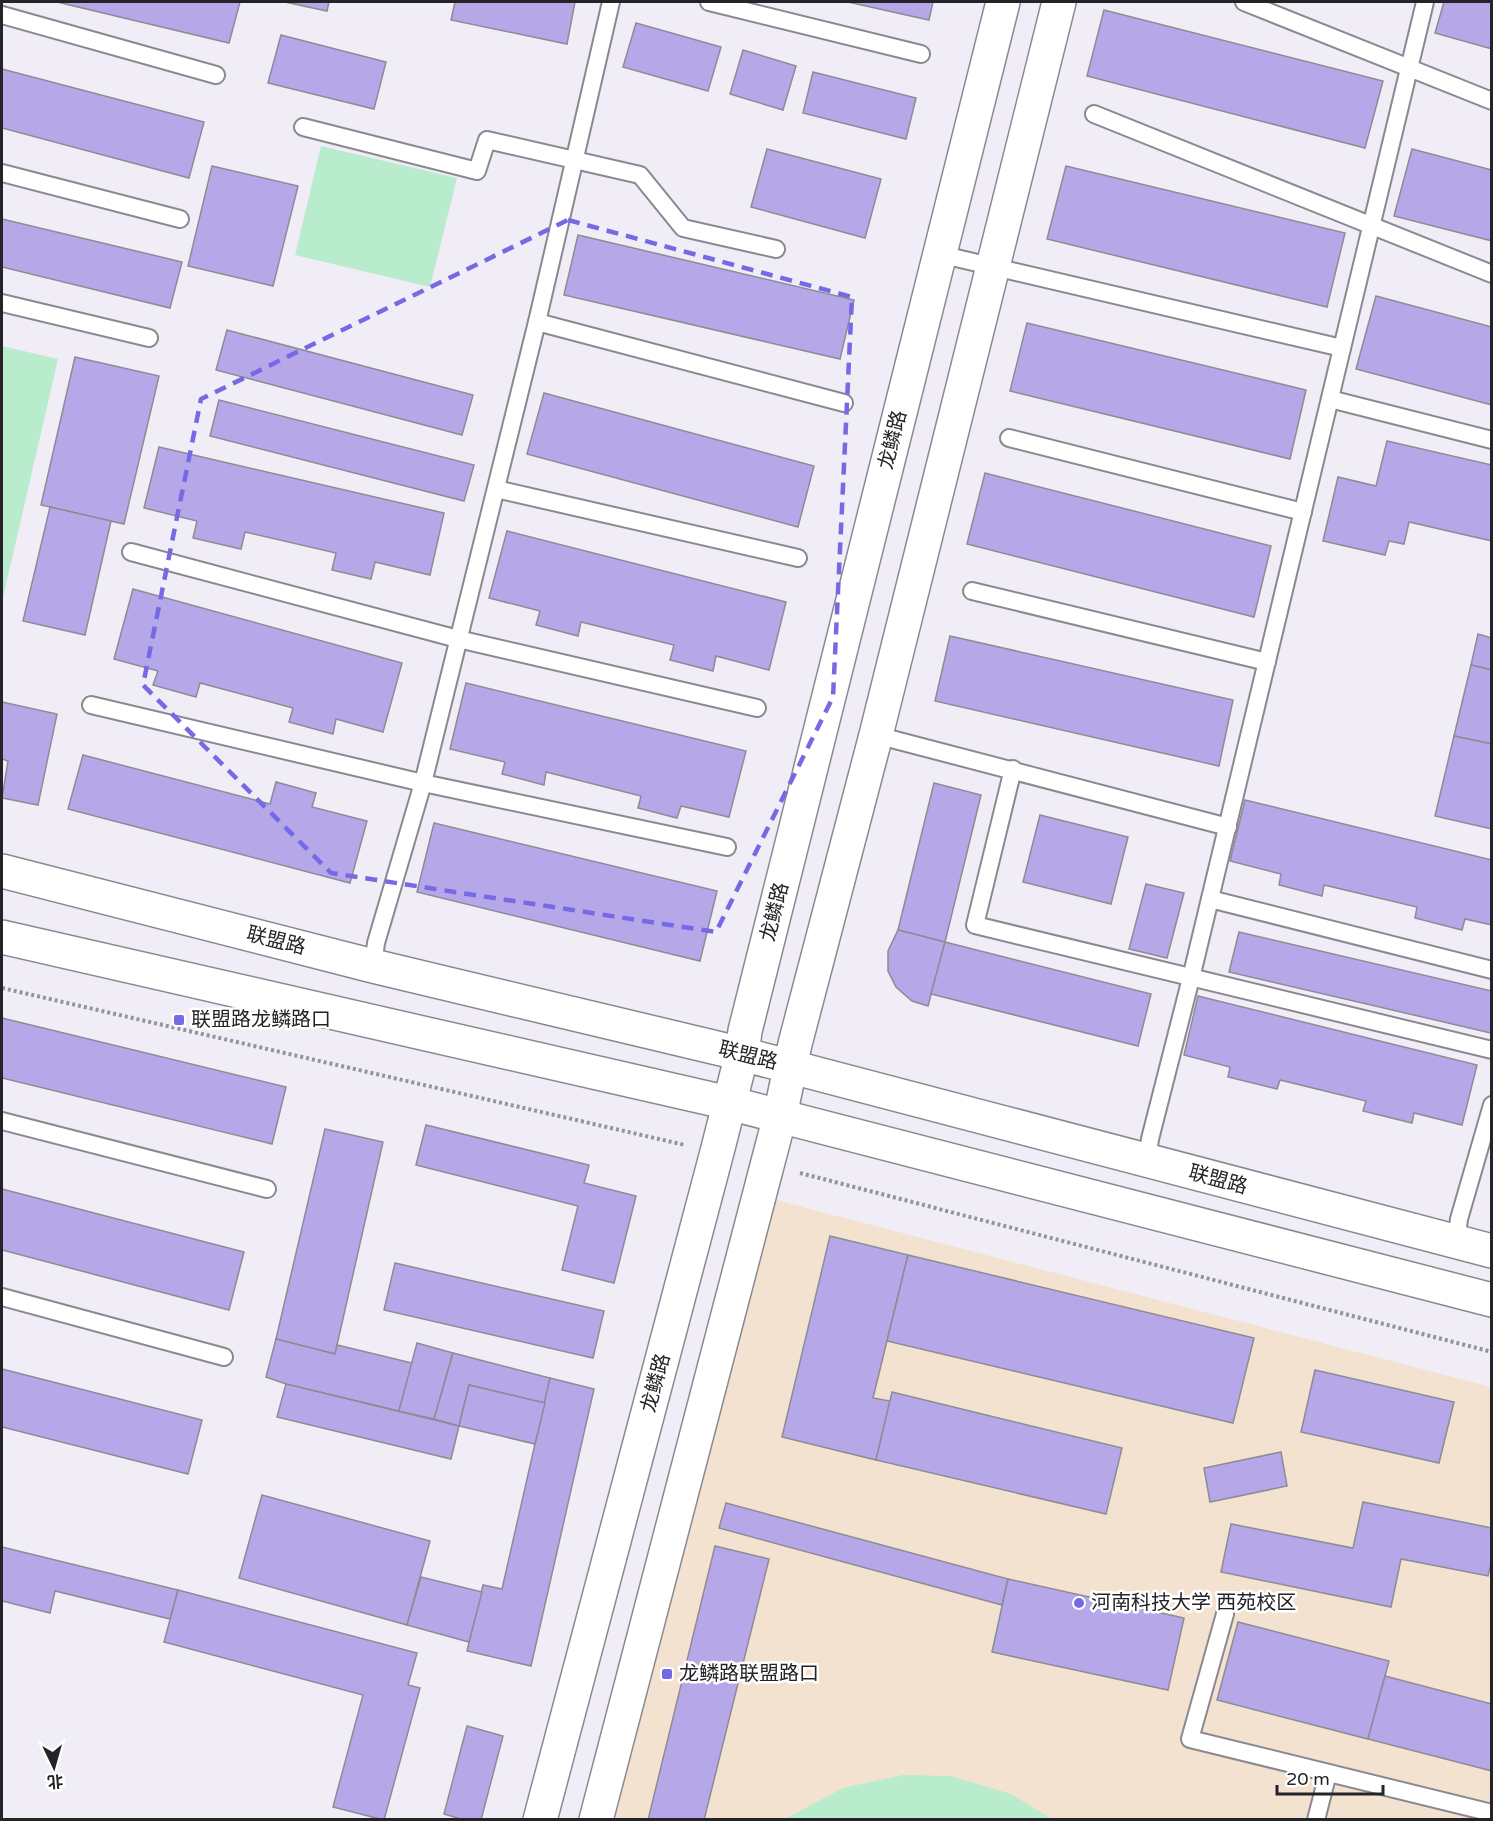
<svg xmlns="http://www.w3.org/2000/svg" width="1493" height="1821" viewBox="0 0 1493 1821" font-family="'Varela Round','Noto Sans SC',sans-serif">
<rect width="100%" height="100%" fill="#f0edf7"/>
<polygon fill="#f3e2d0" points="772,1199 1491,1387 1491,1819 609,1820"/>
<g fill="#b8eccd">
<polygon points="321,146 457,178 430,287 295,255"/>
<polygon points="2,346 58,359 2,602"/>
<polygon points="903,1775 951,1776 1011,1794 1052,1819 785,1819 843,1788"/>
</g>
<g fill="#b6a8e8" stroke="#8d8b95" stroke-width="1.5">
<polygon points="57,2 240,2 229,43"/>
<polygon points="285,2 329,2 327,11"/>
<polygon points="455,2 575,2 567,44 451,20"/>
<polygon points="848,2 933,2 929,20"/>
<polygon points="1444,2 1492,2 1492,49 1435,33"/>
<polygon points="1104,10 1383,81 1365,148 1087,76"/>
<polygon points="636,23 721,47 708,91 623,67"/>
<polygon points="281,35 386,62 374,109 268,83"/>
<polygon points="743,50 796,66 783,110 730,94"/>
<polygon points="2,69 204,122 189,178 2,128"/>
<polygon points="813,72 916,98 906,139 803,113"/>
<polygon points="767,149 881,179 865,238 751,207"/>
<polygon points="1412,149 1492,170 1492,241 1394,216"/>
<polygon points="212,166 298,186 273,286 188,266"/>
<polygon points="1066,166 1345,233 1327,307 1047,239"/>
<polygon points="2,219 182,262 170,308 2,267"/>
<polygon points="578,235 854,300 840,359 564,295"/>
<polygon points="1376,296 1492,327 1492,405 1356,369"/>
<polygon points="1027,323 1306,390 1290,459 1010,391"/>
<polygon points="227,330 473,395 462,435 216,370"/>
<polygon points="75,357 159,376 124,524 41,505"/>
<polygon points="544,393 814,466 798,527 527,454"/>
<polygon points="219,400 474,465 464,501 210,436"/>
<polygon points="1387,441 1492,465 1492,541 1409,522 1404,544 1389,541 1385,555 1323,541 1338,477 1376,486"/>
<polygon points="159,447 444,513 430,575 375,562 371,579 332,570 336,553 245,532 241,549 193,538 197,521 144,508"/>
<polygon points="985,473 1271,546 1254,617 967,544"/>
<polygon points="50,507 111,521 85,635 23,621"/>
<polygon points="507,531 786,602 769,670 716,656 713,671 670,660 674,645 581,622 578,636 536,625 540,611 489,598"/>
<polygon points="133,589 402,663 383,732 336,719 333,734 289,722 293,708 200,683 196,697 153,685 158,671 114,659"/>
<polygon points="1478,634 1492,638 1492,670 1471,665"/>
<polygon points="950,636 1233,700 1219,766 935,701"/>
<polygon points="1471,665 1492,670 1492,744 1454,736"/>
<polygon points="466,683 746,751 729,817 681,806 677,818 638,808 641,796 546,772 544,785 502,774 505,762 450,749"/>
<polygon points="2,702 57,714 38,805 2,798 8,761 2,759"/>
<polygon points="1454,736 1492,744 1492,829 1435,816"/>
<polygon points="83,755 270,804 276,782 316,793 312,807 367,821 350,883 68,809"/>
<polygon points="934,783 981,795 945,942 898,930"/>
<polygon points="1245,800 1492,860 1492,925 1465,919 1462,930 1415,918 1417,907 1324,885 1322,896 1279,885 1281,874 1230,861"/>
<polygon points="1040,815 1128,837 1111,904 1023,882"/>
<polygon points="434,823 717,891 700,961 417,892"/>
<polygon points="1146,884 1184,893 1167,958 1129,949"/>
<polygon points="898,930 945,942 928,1006 912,1001 896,987 888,971 888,951"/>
<polygon points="1239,932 1492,991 1491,1033 1229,972"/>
<polygon points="945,942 1151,994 1138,1046 931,994"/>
<polygon points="1198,996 1477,1065 1462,1125 1414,1113 1412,1123 1363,1111 1366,1101 1280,1080 1277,1089 1228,1077 1230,1067 1184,1055"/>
<polygon points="2,1018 286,1087 272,1144 2,1078"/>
<polygon points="426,1125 589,1165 584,1183 636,1196 614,1283 562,1270 578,1206 416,1165"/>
<polygon points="325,1129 383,1142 335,1354 276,1339"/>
<polygon points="2,1189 244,1252 229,1310 2,1250"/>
<polygon points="830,1236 908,1255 873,1398 890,1401 876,1460 782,1437"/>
<polygon points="908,1255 1254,1338 1233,1423 887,1341"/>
<polygon points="395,1263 604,1311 593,1358 384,1310"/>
<polygon points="276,1339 335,1354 337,1345 412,1363 399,1411 286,1384 266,1377"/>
<polygon points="417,1343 453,1353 434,1419 399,1411"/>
<polygon points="453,1353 550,1378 545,1403 469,1385 459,1426 434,1419"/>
<polygon points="2,1369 202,1420 188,1474 2,1427"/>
<polygon points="1315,1370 1454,1402 1439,1463 1301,1432"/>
<polygon points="550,1378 594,1389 531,1666 467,1651 483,1585 502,1589"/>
<polygon points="286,1384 459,1426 451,1459 277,1417"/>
<polygon points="469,1385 545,1403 535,1444 459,1426"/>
<polygon points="892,1392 1122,1448 1106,1514 876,1460"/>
<polygon points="1281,1452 1287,1486 1210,1502 1204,1468"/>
<polygon points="262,1495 430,1541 407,1625 239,1578"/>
<polygon points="1363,1502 1492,1528 1492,1559 1488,1576 1401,1559 1391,1607 1221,1572 1231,1524 1353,1548"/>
<polygon points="726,1503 1008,1579 1002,1605 719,1528"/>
<polygon points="715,1546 769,1559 704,1820 648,1820"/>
<polygon points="2,1547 178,1590 170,1619 55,1591 50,1613 2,1601"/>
<polygon points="421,1577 482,1592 469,1642 407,1625"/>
<polygon points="1008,1579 1184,1618 1168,1690 992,1652"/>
<polygon points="178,1590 417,1653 408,1685 420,1688 384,1820 333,1807 363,1695 164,1642"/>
<polygon points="1238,1622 1389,1661 1368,1739 1217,1700"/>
<polygon points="1385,1676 1492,1704 1492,1771 1368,1739"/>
<polygon points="467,1726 503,1736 481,1820 464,1820 444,1814"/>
</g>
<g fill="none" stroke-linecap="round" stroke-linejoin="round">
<defs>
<g id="lane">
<polyline points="709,2 921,54"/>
<polyline points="1244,2 1492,101"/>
<polyline points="2,15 216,75"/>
<polyline points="1094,114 1492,274"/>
<polyline points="303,127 477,171 487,140 640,175 683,228 776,249"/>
<polyline points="2,173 180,219"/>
<polyline points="939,254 1342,348"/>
<polyline points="2,303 149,338"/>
<polyline points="537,322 611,2"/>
<polyline points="1330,399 1492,440"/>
<polyline points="1009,438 1303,512"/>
<polyline points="496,489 798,558"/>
<polyline points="131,552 458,639 757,708"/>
<polyline points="972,591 1267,662"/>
<polyline points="91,705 423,783 727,847"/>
<polyline points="876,735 1228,827"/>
<polyline points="1013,769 975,925 1492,1050"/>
<polyline points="1210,899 1492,970"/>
<polyline points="373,966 376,943 423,783 537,322 844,403"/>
<polyline points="2,1121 267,1189"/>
<polyline points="1147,1162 1150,1139 1191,978 1425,2"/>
<polyline points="1456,1242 1459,1219 1492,1105"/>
<polyline points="2,1297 224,1357"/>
<polyline points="1225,1614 1190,1739 1492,1813"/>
<polyline points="1316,1820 1328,1773"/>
</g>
<g id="secondary">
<polyline points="2,871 373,966 742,1054 1492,1251"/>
<polyline points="2,937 729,1103 1492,1300"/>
<polyline points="540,1820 717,1152 742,1054 745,1031 1003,2"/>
<polyline points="596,1820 780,1116 795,1044 876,735 1059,2"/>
</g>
</defs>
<use href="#lane" stroke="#8b8891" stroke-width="20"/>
<use href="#secondary" stroke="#8b8891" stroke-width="36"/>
<g stroke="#94929a" stroke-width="4" stroke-dasharray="3 3" stroke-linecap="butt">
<polyline points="2,988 685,1145"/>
<polyline points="800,1173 1492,1352"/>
</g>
<use href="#lane" stroke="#fff" stroke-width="16"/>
<use href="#secondary" stroke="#fff" stroke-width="33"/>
</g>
<path fill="none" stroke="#7569e4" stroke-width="4.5" stroke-dasharray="12 8" stroke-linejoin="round" d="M568,220L852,297L833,697L716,932L331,873L143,685L201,399Z"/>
<g fill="#7569e4" stroke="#fff" stroke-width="2">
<rect x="173" y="1014" width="12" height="12" rx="3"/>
<circle cx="1079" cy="1603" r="6"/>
<rect x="661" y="1668" width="12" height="12" rx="3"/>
</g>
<g text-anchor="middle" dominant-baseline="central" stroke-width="5" stroke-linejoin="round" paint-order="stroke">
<g font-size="20" fill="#242327" stroke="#fff">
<text transform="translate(893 440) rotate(-76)">龙鳞路</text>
<text transform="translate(775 912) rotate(-76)">龙鳞路</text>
<text transform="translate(276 941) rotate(14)">联盟路</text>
<text transform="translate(748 1056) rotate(14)">联盟路</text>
<text transform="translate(1218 1180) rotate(15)">联盟路</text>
<text transform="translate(656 1383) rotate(-75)">龙鳞路</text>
</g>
<g font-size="20" fill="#242327" stroke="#fff" text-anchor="start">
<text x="191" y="1020">联盟路龙鳞路口</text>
<text x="1091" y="1603">河南科技大学 西苑校区</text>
<text x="679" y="1674">龙鳞路联盟路口</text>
</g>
</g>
<rect width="1493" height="1821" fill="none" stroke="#242327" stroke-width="6"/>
<g transform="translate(54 1767) rotate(175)" stroke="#ffffff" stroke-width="4.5" paint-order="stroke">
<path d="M0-4.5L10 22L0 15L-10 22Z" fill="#242327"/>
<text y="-9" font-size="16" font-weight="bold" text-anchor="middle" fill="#242327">北</text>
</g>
<path d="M1277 1785v9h106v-9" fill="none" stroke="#242327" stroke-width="3"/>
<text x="1286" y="1785" font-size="18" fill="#242327" stroke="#ffffff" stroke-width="4.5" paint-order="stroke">20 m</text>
</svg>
